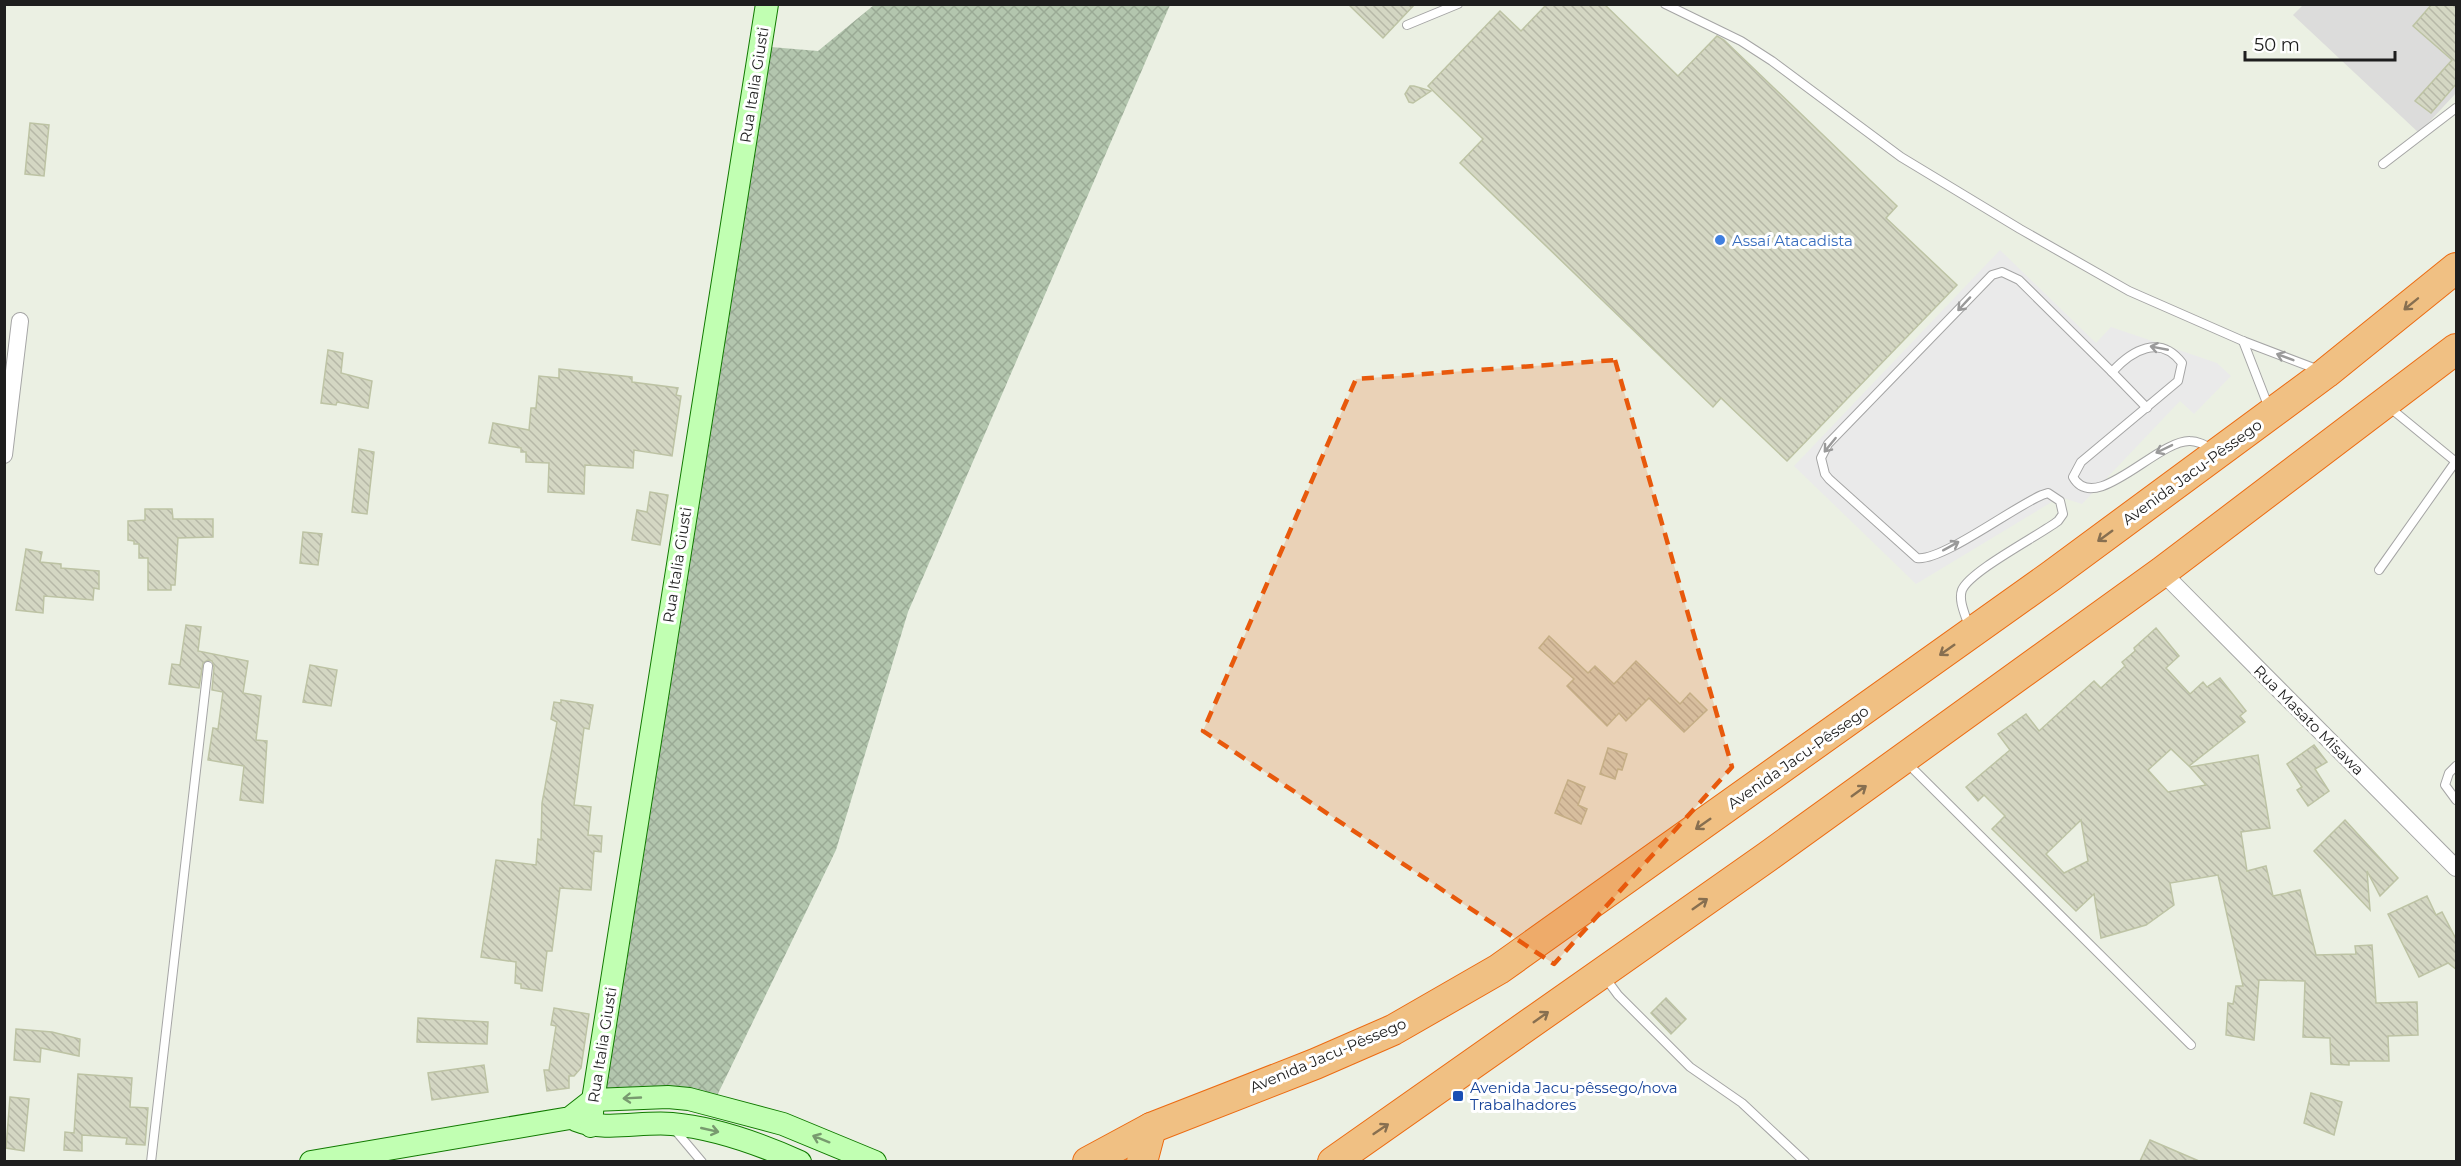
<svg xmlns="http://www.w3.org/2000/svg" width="2461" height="1166" viewBox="0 0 2461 1166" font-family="Montserrat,sans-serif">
<defs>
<pattern id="construction-cross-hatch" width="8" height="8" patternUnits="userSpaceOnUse" patternTransform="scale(1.5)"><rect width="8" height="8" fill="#b3c6ae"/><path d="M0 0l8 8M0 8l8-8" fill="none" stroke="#9aaa95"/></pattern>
<pattern id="building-back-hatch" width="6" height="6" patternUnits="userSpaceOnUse" patternTransform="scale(1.5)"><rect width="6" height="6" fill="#d4d7c3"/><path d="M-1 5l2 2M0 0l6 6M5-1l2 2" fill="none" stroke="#b6b8a7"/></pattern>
</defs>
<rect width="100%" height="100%" fill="#ebf0e3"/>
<polygon fill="#dcdcdb" points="2303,5 2456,5 2456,93 2419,133 2293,15"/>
<polygon fill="url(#construction-cross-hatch)" points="874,5 1170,5 908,612 836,850 713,1104 593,1100 760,46 818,51"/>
<polygon fill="#eaeaea" points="2000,250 2096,343 2111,327 2217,363 2231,376 2194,414 2180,401 2082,504 2060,497 1916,584 1794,466"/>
<g fill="url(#building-back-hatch)" stroke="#bdc3a4" stroke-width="1.5" fill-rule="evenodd">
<polygon points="1348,4 1415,4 1383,38"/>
<polygon points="1547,4 1604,4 1678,76 1717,36 1724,40 1897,206 1886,218 1957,285 1787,461 1721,398 1713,407 1460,163 1483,139 1428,86 1500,11 1521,31"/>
<polygon points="2432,4 2457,4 2457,83 2431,113 2415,101 2452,60 2413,26"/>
<polygon points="1410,86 1414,86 1431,91 1413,103 1409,102 1405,94"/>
<polygon points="30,123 49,125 44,176 25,174"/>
<polygon points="328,350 343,353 341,373 372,381 368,408 337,402 336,405 321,403"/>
<polygon points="559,369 632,377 632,382 678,388 676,395 681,396 672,456 634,450 633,468 585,465 584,494 548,492 549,463 526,462 526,452 521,452 521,448 489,443 493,423 529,430 531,408 536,408 539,376 559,378"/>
<polygon points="359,449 374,452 367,514 352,512"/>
<polygon points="650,492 668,495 660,545 632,540 637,510 647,512"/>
<polygon points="145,509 172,509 173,519 213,519 213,537 178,538 175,585 171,585 171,590 148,590 148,558 139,558 139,544 134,544 134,541 128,540 128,521 145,520"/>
<polygon points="303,532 322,534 318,565 300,563"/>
<polygon points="26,549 42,552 40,562 61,564 61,568 99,571 99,589 94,588 93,600 44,596 43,613 16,610"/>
<polygon points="186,625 201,627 198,651 248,661 243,693 261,696 256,740 267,741 263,803 240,800 244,766 208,760 213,728 218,729 223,692 212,690 214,667 212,661 208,660 203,663 199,688 169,684 172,664 180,665"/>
<path d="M2156,628L2179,656L2166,668L2190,694L2203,682L2207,687L2220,678L2246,711L2240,716L2245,722L2189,766L2171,749L2148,770L2168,792L2206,785L2190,767L2258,755L2270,828L2241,832L2247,871L2266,866L2273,896L2300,890L2316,955L2356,954L2355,946L2372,945L2376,1003L2417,1002L2418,1035L2388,1036L2389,1061H2349V1065L2331,1064L2330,1038L2303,1037L2305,981L2259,980L2254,1040L2226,1035L2228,1003L2233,1004L2236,986H2243L2218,875L2170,883L2174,905L2146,925L2101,938L2094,894L2076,911L1992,829L2005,816L1984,795L1978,801L1966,787L2010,750L1998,734L2026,714L2039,731L2094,681L2101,688L2125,666L2122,662L2135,651L2134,648ZM2081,820L2088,861L2064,873L2046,854Z"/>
<polygon points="1549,636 1588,673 1595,666 1614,684 1636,661 1680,704 1690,693 1707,710 1684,732 1649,698 1626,721 1619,713 1607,726 1567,686 1574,679 1539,648"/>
<polygon points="310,665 337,670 331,706 303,702"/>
<polygon points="561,700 593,705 589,729 584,728 574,805 591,807 588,835 602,836 601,852 594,851 591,890 560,888 552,951 547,951 542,991 521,988 521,984 515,983 516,962 481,957 496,860 536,865 538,839 541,840 542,803 557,722 551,719 554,702 561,703"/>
<polygon points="2314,745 2327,762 2315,769 2329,791 2308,806 2297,790 2302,787 2287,764"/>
<polygon points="1608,748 1627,754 1622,770 1618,769 1615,779 1600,774"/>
<polygon points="1568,780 1585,787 1578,805 1587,809 1581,824 1555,813"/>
<polygon points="2345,820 2398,878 2380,896 2367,871 2370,910 2314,851"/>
<polygon points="2427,896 2436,915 2442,912 2457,941 2457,970 2448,963 2419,977 2388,914"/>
<polygon points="1666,998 1686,1019 1671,1034 1651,1013"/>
<polygon points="554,1008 589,1014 581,1068 574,1076 569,1076 569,1088 547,1091 544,1070 549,1070 556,1026 551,1025"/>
<polygon points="418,1018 488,1022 487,1044 417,1042"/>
<polygon points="16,1029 52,1032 80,1039 79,1056 41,1048 40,1062 14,1060"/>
<polygon points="484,1065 488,1092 432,1100 428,1073"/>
<polygon points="78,1074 132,1078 130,1107 148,1108 145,1145 126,1144 127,1138 82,1135 82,1151 64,1150 65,1132 74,1133"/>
<polygon points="2311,1093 2342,1102 2334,1135 2304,1123"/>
<polygon points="10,1097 29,1099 24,1151 6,1148"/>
<polygon points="2150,1140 2199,1161 2140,1161"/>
</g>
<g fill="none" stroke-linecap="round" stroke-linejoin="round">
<defs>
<g id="lane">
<polyline points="1665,4 1741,41 1772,61 1901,157 2020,229 2129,291 2243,341 2319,370"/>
<polyline points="1407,25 1458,4"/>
<polyline points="2383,164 2456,108"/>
<polyline points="2243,341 2269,408"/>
<polyline points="2112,372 2147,408"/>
<polyline points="2389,407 2456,462"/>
<polyline points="2379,570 2456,461"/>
<path d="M1969,627C1966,616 1958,601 1962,590C1970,571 2038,536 2058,521L2063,514L2060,501L2048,493L2042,495C2015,506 1941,562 1917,558L1829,479L1825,474L1821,458L1828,444L1992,275L2002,272L2019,280L2112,372C2132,350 2160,334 2182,363L2178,381L2081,462L2073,477C2095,516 2157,440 2190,441C2198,441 2205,445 2212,449"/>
<polyline points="1906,762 2191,1045"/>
<polyline points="2456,766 2449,773 2445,785 2456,800"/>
<polyline points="1604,976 1618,995 1690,1067 1742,1103 1805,1162"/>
<polyline points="675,1130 702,1162"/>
<polyline points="151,1162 208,666"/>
</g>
<g id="street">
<polyline points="4,455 20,321"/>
<polyline points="2162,572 2456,868"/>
</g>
<g id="secondary">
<path d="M576,1120C606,1132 641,1121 672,1124C717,1128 760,1144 800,1162"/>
<polyline points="591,1126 593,1100 767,4"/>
<polyline points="311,1162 570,1118 593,1100 668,1097 689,1099 783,1124 875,1162"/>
</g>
<g id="highway">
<polyline points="1088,1162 1151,1128 1315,1064 1393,1030 1499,969 2051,576 2326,373 2456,268"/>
<polyline points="1142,1162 1151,1128"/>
<polyline points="1333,1162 1767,857 2162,572 2456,349"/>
</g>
</defs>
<use href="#lane" stroke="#a5a5a5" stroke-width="10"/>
<use href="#street" stroke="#a5a5a5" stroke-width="18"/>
<use href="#secondary" stroke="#117a00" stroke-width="24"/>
<use href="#highway" stroke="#ec6b12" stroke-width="32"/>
<use href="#lane" stroke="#fff" stroke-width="8"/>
<use href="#street" stroke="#fff" stroke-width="16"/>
<use href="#secondary" stroke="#c1ffb2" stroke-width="22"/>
<use href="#highway" stroke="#f0c083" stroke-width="30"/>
</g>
<defs><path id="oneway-shaft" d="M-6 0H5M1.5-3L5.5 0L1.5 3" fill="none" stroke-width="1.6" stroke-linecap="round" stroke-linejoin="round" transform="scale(1.5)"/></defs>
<g stroke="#9a9a9a">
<use href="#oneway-shaft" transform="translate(1964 304) rotate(133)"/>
<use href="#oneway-shaft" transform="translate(2159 348) rotate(-169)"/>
<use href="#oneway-shaft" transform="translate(2285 357) rotate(-159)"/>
<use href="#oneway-shaft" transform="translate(1830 445) rotate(129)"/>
<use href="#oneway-shaft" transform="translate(2164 449) rotate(154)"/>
<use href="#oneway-shaft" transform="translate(1951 546) rotate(-29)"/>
</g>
<g stroke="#876f50">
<use href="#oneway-shaft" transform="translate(2411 304) rotate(141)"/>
<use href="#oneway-shaft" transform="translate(2105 536) rotate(144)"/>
<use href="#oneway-shaft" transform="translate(1947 650) rotate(145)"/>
<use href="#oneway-shaft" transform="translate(1859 791) rotate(-36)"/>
<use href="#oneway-shaft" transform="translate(1703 824) rotate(145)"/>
<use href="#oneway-shaft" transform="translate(1700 904) rotate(-35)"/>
<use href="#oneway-shaft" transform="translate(1541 1017) rotate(-35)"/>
<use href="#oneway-shaft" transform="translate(1381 1129) rotate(-34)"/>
</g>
<g stroke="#789a6f">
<use href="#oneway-shaft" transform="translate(632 1098) rotate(177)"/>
<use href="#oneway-shaft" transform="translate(710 1130) rotate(13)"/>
<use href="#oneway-shaft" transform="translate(821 1139) rotate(-158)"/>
</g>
<path fill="#e8590c" fill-opacity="0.2" stroke="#e8590c" stroke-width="4.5" stroke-dasharray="12 8" stroke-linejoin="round" d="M1615,360L1732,767L1554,964L1203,731L1356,379Z"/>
<circle fill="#3f7fe0" stroke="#fff" stroke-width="2" cx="1720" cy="240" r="6"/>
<rect fill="#1a4fb4" stroke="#fff" stroke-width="2" x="1452" y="1090" width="12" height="12" rx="3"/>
<g text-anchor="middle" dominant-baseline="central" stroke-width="6" stroke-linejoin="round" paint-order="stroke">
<g font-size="15" fill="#1e1e1e" stroke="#fff">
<text transform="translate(754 85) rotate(-81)">Rua Italia Giusti</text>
<text transform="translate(2192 472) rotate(-36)">Avenida Jacu-Pêssego</text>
<text transform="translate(677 565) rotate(-81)">Rua Italia Giusti</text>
<text transform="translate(2309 720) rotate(45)">Rua Masato Misawa</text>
<text transform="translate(1798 757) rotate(-35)">Avenida Jacu-Pêssego</text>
<text transform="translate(602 1045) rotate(-81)">Rua Italia Giusti</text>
<text transform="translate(1328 1055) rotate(-23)">Avenida Jacu-Pêssego</text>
</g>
<g font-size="15" fill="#366cbe" stroke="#fff" text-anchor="start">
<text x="1732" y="240">Assaí Atacadista</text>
</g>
<g font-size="15" fill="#164399" stroke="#fff" text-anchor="start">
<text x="1470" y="1087">Avenida Jacu-pêssego/nova<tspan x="1470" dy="17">Trabalhadores</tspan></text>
</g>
</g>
<rect width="2461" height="1166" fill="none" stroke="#1e1e1e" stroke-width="12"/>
<path d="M2245 51v9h150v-9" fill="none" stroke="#1e1e1e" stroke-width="3"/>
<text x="2254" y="51" font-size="18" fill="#1e1e1e" stroke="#ffffff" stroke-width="4.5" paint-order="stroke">50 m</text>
</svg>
